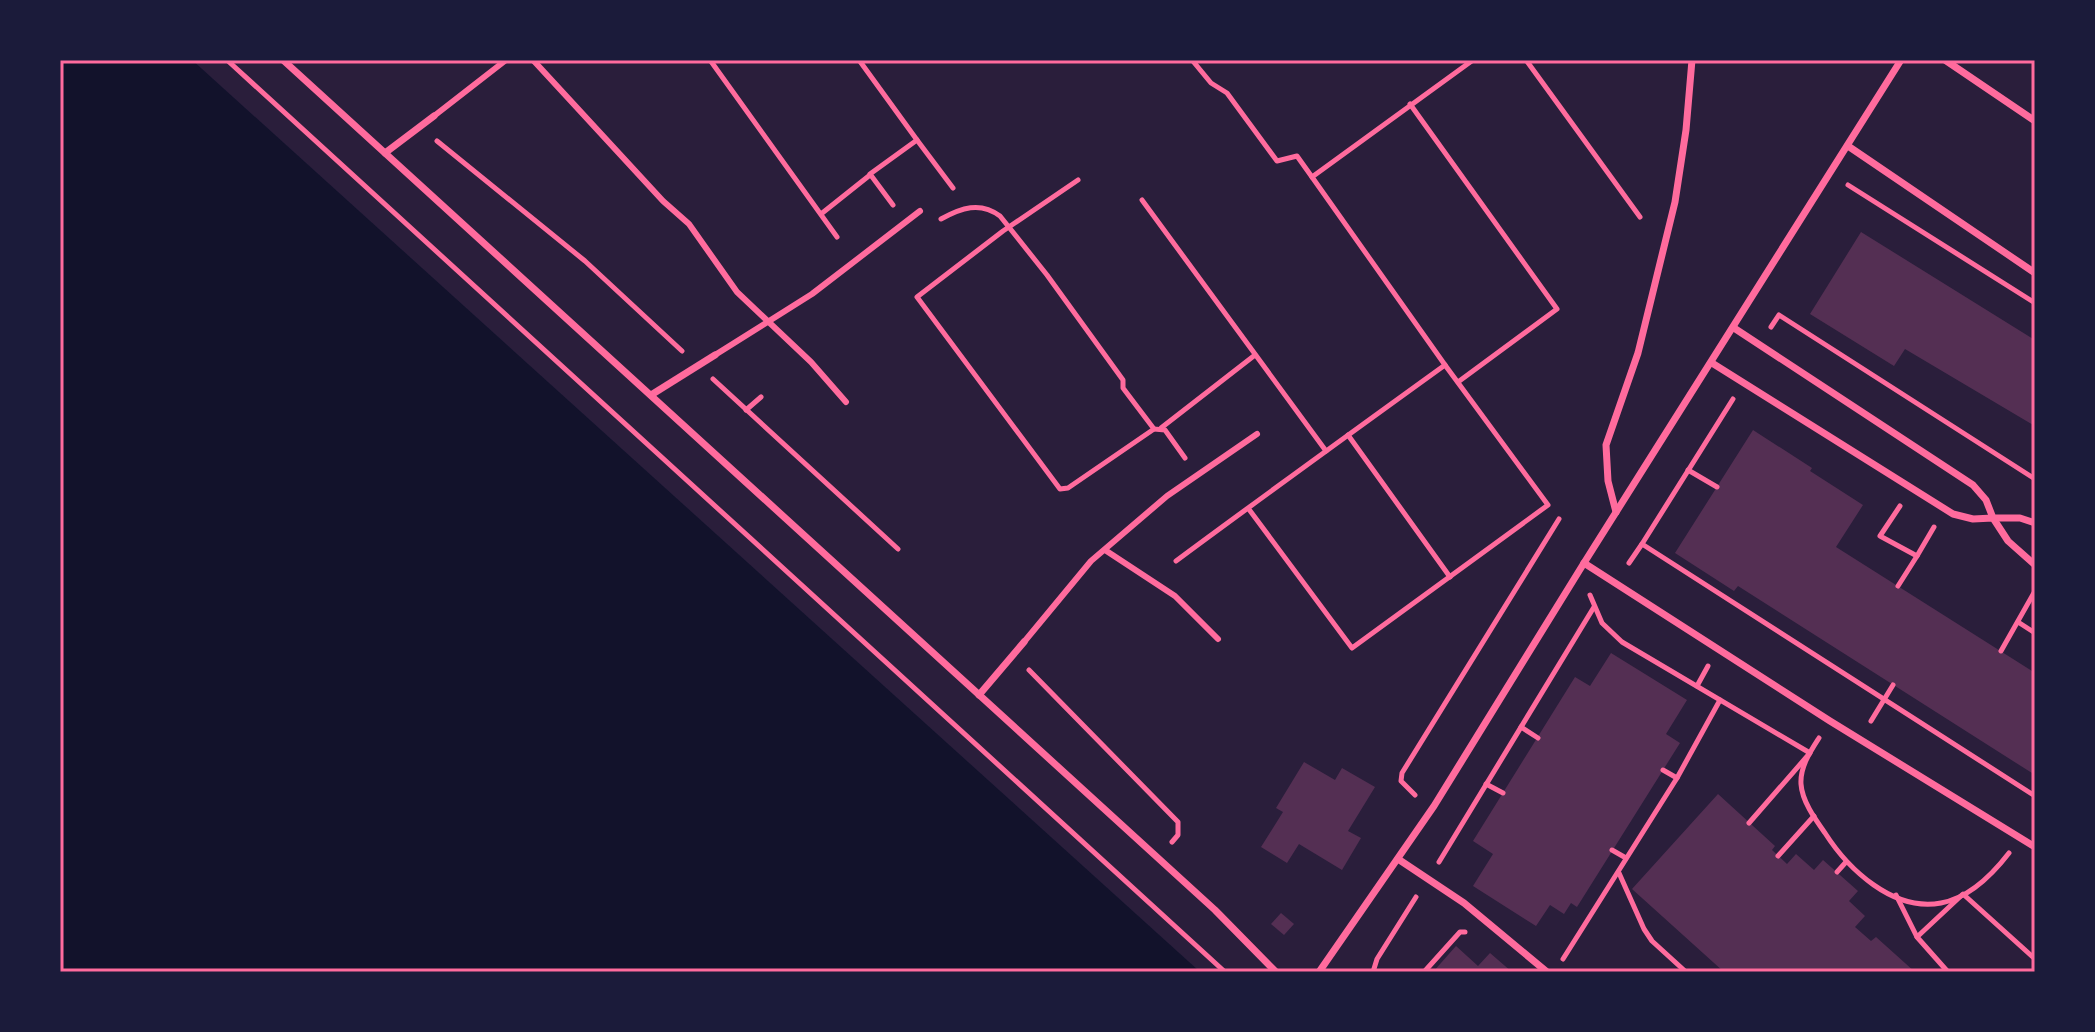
<svg xmlns="http://www.w3.org/2000/svg" width="2095" height="1032" viewBox="0 0 2095 1032" font-family="Barlow,sans-serif">
<rect width="100%" height="100%" fill="#1b1b3a"/>
<polygon fill="#2a1e3b" points="192,60 2035,60 2035,972 1200,972"/>
<polygon fill="#12122b" points="60,60 192,60 1200,972 60,972"/>
<g fill="#542f53">
<polygon points="1861,232 2035,340 2035,426 1905,349 1894,366 1810,314"/>
<polygon points="1753,430 1812,468 1810,471 1863,505 1836,547 2035,673 2035,775 1738,586 1734,591 1675,553"/>
<polygon points="1611,653 1687,700 1666,734 1680,743 1577,907 1571,903 1564,914 1550,905 1536,926 1473,886 1493,854 1473,841 1575,677 1590,686"/>
<polygon points="1304,762 1335,780 1342,768 1375,787 1348,831 1361,838 1342,870 1299,844 1287,863 1261,847 1283,812 1276,808"/>
<polygon points="1718,794 1775,846 1772,850 1787,864 1796,854 1814,870 1823,860 1858,891 1849,901 1865,916 1855,927 1871,941 1876,937 1915,972 1745,972 1742,969 1739,972 1724,972 1632,889"/>
<polygon points="1281,913 1294,924 1284,935 1271,924"/>
<polygon points="1456,946 1478,966 1490,953 1512,972 1433,972"/>
</g>
<g fill="none" stroke-linecap="round" stroke-linejoin="round">
<g stroke="#ff6b9d" stroke-width="5">
<polyline points="227,60 1225,972"/>
<polyline points="710,60 837,237"/>
<polyline points="859,60 917,140 870,174 893,205"/>
<polyline points="1192,60 1211,83 1227,93 1277,161 1297,156 1312,177"/>
<polyline points="1526,60 1640,217"/>
<polyline points="1410,104 1557,309 1458,382"/>
<polyline points="917,140 953,188"/>
<polyline points="437,141 585,261 682,351"/>
<polyline points="1078,180 1003,231 917,297 1060,489 1068,488 1154,429"/>
<polyline points="1848,185 2035,303"/>
<polyline points="1142,200 1326,451"/>
<polyline points="821,214 870,175"/>
<path d="M941,219C961,208 980,201 1000,216L1047,275L1123,380V388L1154,429L1165,430L1185,458"/>
<polyline points="1771,327 1779,315 2035,479"/>
<polyline points="1445,365 1312,177 1473,60"/>
<polyline points="713,379 898,549"/>
<polyline points="746,410 761,397"/>
<polyline points="1161,428 1255,355"/>
<polyline points="1348,435 1450,577"/>
<polyline points="1688,470 1717,487"/>
<polyline points="1900,506 1880,536 1917,556 1934,527"/>
<polyline points="1642,544 1733,399"/>
<path d="M1176,561C1265,495 1355,430 1445,365L1548,505L1352,648L1248,508"/>
<polyline points="1629,563 1642,544 2035,796"/>
<polyline points="1898,586 1917,556"/>
<polyline points="1590,595 1602,623 1622,642 1810,753 1749,823"/>
<polyline points="2018,622 2035,633"/>
<polyline points="2001,651 2035,591"/>
<polyline points="1029,670 1178,822 1178,835 1172,842"/>
<polyline points="1697,686 1708,666"/>
<polyline points="1871,721 1893,685"/>
<polyline points="1521,727 1538,738"/>
<path d="M1819,738C1810,752 1800,767 1801,784C1802,801 1815,819 1825,833C1848,869 1893,912 1941,903C1969,898 1992,875 2009,853"/>
<polyline points="1663,770 1677,778"/>
<polyline points="1486,784 1503,793"/>
<polyline points="1415,795 1401,781 1402,773 1559,519"/>
<polyline points="1612,850 1626,858"/>
<polyline points="1778,856 1814,816"/>
<polyline points="1439,862 1594,607"/>
<polyline points="1837,872 1846,862"/>
<polyline points="1619,873 1644,929 1652,941 1686,972"/>
<polyline points="1896,895 1917,937"/>
<polyline points="1563,959 1677,778 1720,700"/>
<polyline points="1373,972 1377,959 1416,897"/>
<polyline points="1424,972 1460,932 1465,932"/>
<polyline points="1948,972 1917,937 1963,894 2035,959"/>
</g>
<g stroke="#ff6b9d" stroke-width="6">
<polyline points="533,60 663,201 689,224 737,292 811,362 846,402"/>
<polyline points="434,116 506,60"/>
<polyline points="715,355 812,294 920,211"/>
<polyline points="1105,550 1175,596 1218,639"/>
<polyline points="1024,642 1091,561 1167,496 1257,434"/>
</g>
<g stroke="#ff6b9d" stroke-width="7">
<polyline points="283,60 1215,910 1276,972"/>
<polyline points="1945,60 2035,121"/>
<polyline points="1848,146 2035,273"/>
<polyline points="385,153 434,116"/>
<polyline points="1734,328 1973,485 1986,500 1993,518 2020,518 2035,523"/>
<polyline points="1712,363 1953,514 1973,519 1993,518 2008,541 2035,565"/>
<polyline points="651,395 715,355"/>
<polyline points="1616,512 1608,481 1606,445 1638,353 1675,202 1686,130 1692,60"/>
<polyline points="1584,563 1830,721 2035,847"/>
<polyline points="979,695 1024,642"/>
<polyline points="1398,859 1464,903 1547,972"/>
<polyline points="1319,972 1434,806 1584,563 1901,60"/>
</g>
</g>
<rect width="2095" height="1032" fill="none" stroke="#1b1b3a" stroke-width="124"/>
<rect x="62" y="62" width="1971" height="908" fill="none" stroke="#ff6b9d" stroke-width="3"/>
</svg>
